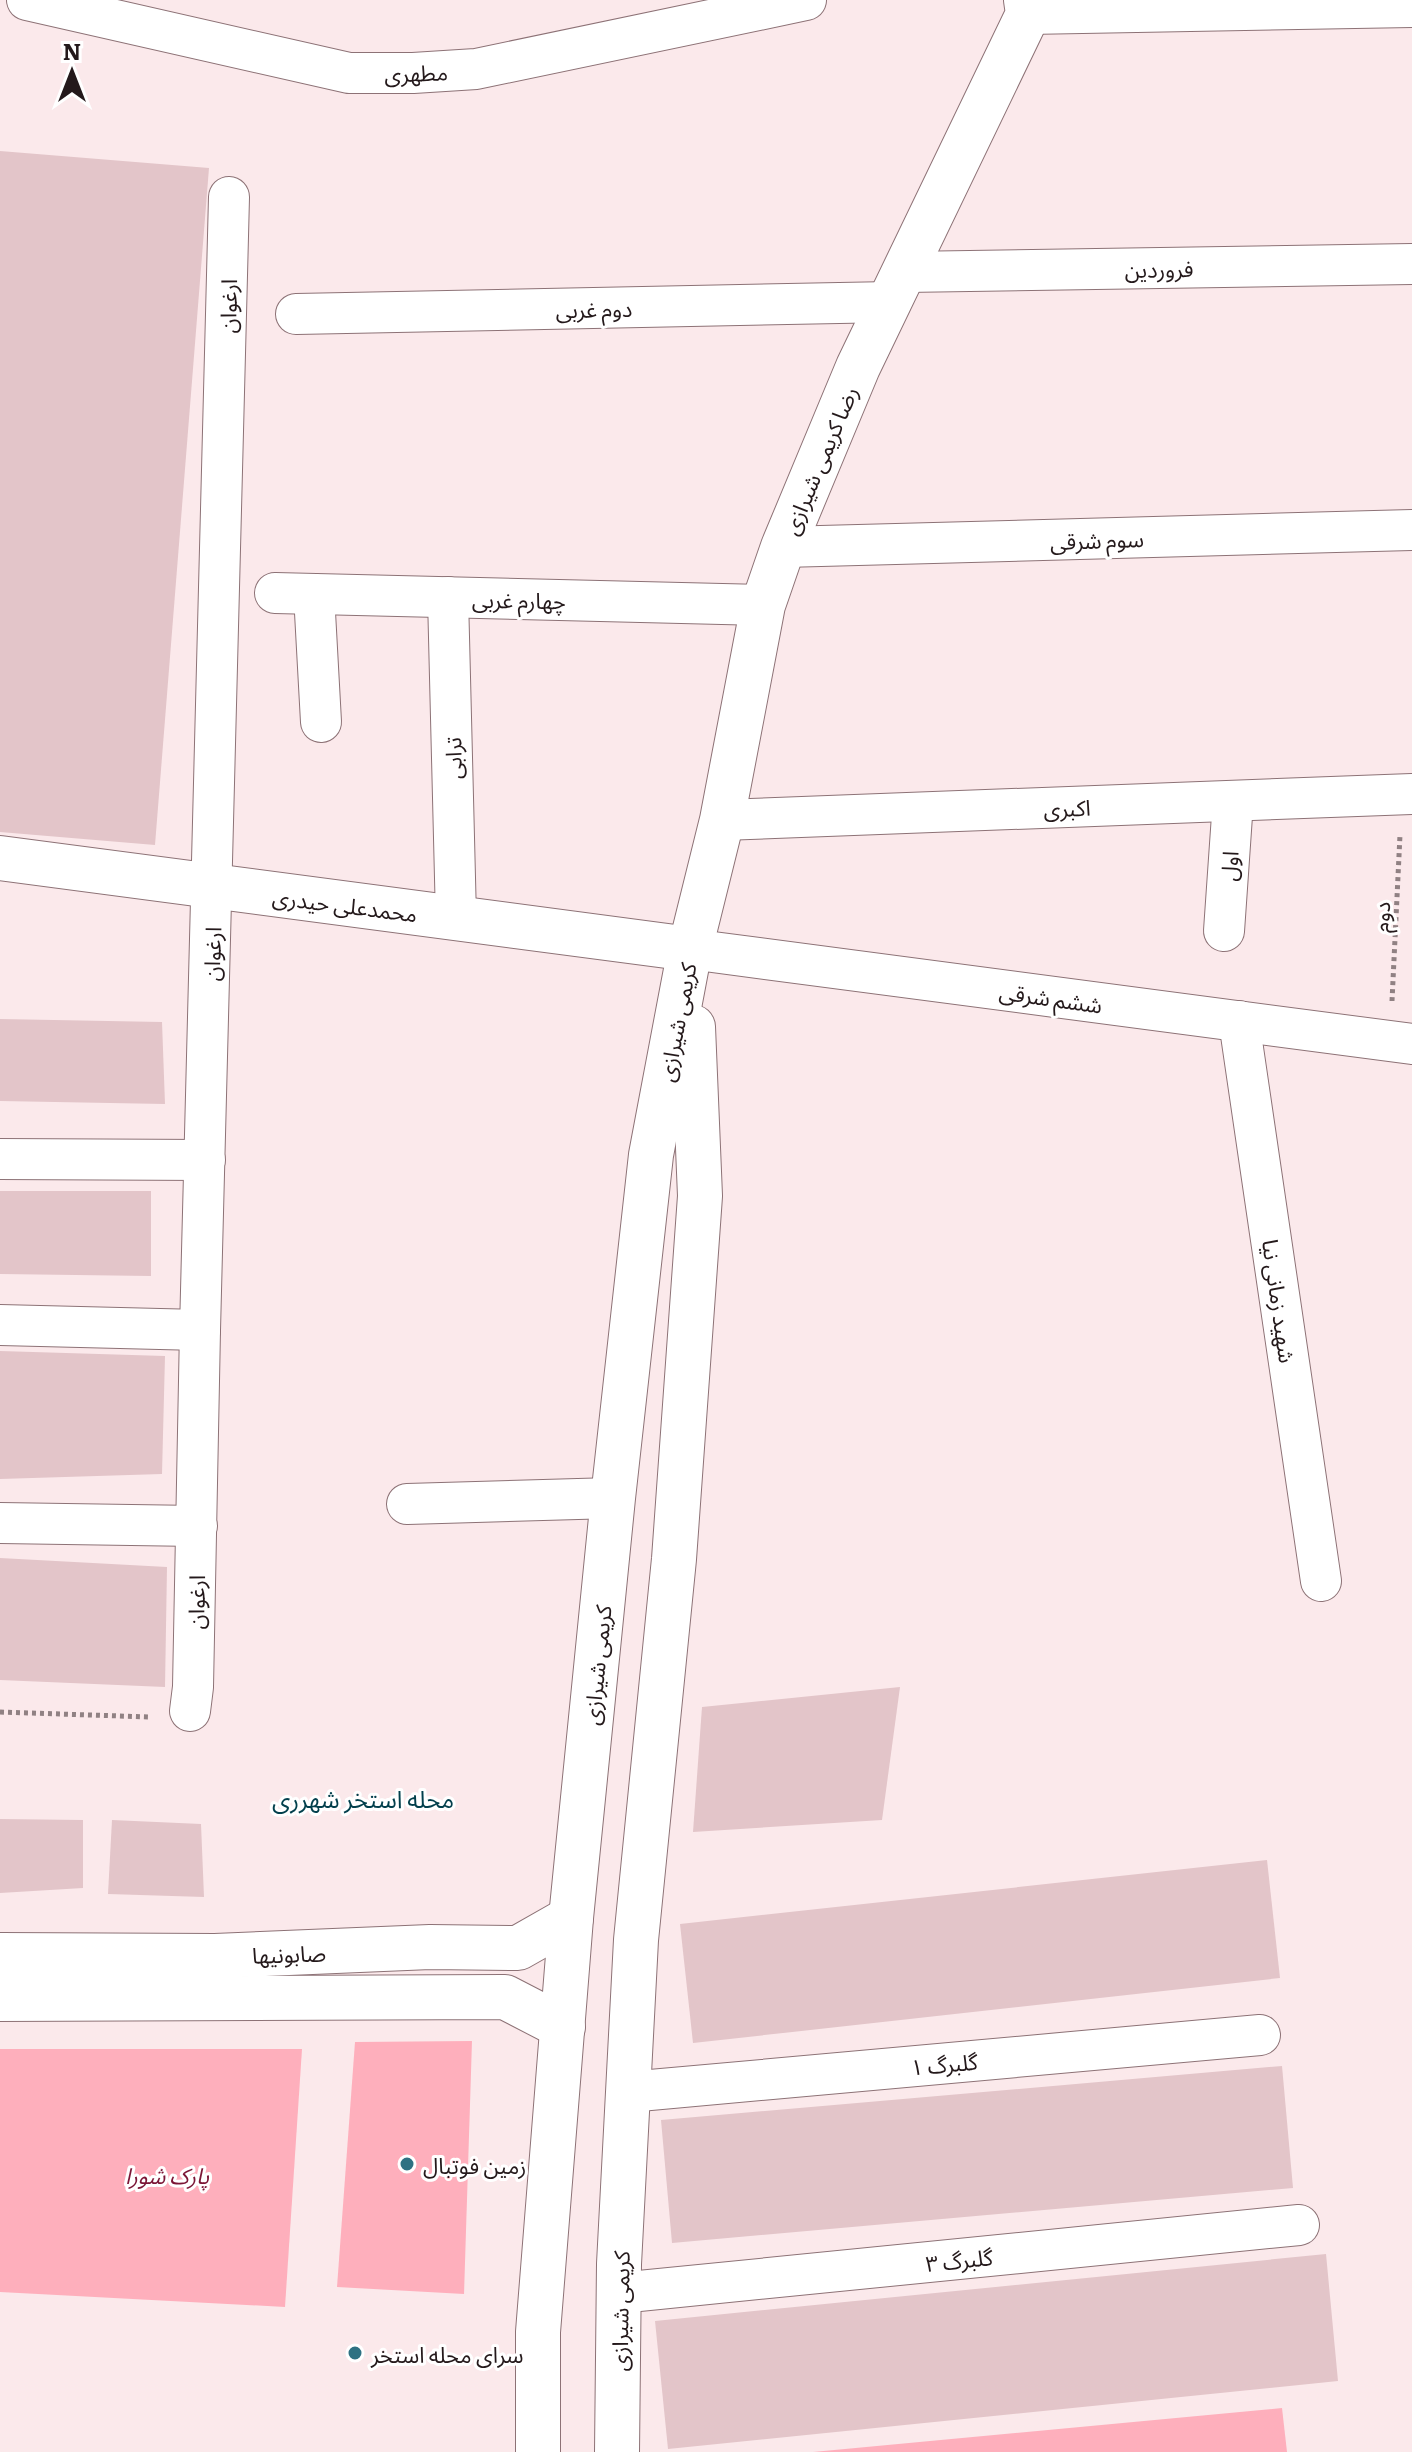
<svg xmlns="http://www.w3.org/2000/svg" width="1412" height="2452" viewBox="0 0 1412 2452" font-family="Literata,'Noto Sans Arabic',serif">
<rect width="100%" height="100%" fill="#fbe9eb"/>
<g fill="#feafbc">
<polygon points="472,2041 464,2294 337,2287 355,2042"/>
<polygon points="0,2049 302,2049 285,2307 0,2292"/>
<polygon points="1282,2408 1287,2452 813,2452"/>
</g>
<g fill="#e3c5c9">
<polygon points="0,151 209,168 155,845 0,832"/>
<polygon points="0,1019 162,1022 165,1104 0,1101"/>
<polygon points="0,1191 151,1191 151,1276 0,1274"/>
<polygon points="0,1351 165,1356 162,1474 0,1479"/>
<polygon points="0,1558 167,1567 165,1687 0,1680"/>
<polygon points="900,1687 882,1820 693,1832 702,1707"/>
<polygon points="0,1819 83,1820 83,1888 0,1893"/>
<polygon points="112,1820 201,1824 204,1897 108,1894"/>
<polygon points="1267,1860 1280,1978 693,2043 680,1924"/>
<polygon points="1282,2066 1293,2188 672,2243 661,2120"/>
<polygon points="1326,2254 1338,2381 668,2449 655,2321"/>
</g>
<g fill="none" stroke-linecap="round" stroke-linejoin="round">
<defs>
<g id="street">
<polyline points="27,0 349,73 413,73 476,69 806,0"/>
<polyline points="1028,14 1412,7"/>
<polyline points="905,272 1412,264"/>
<polyline points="296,314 891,302"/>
<polyline points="783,547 1412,530"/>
<polyline points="275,593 763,605"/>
<polyline points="314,594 321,722"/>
<polyline points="448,597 456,918"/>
<polyline points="722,820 1412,794"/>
<polyline points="1224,931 1233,801"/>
<polyline points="690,949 1412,1044"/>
<polyline points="1239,1021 1321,1581"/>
<polyline points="0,1159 205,1160"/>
<polyline points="0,1325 200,1330"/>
<polyline points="407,1504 613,1498"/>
<polyline points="0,1523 197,1526"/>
<polyline points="190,1711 193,1687 200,1330 229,197"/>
<polyline points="628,2092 1260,2035"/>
<polyline points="619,2293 1299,2225"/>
</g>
<g id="secondary">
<polyline points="0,858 690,949"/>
<polyline points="0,1955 215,1956 430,1947 518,1948 571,1918"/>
<polyline points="0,1999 505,1997 563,2027"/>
<polyline points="538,2452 538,2332 571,1918 613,1498 651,1155 690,949 722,820 763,605 783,547 858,367 1028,14 1026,0"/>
<polyline points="617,2452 619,2264 636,1940 674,1559 700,1196 693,1027"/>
</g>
</defs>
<use href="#street" stroke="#8d7276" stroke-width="42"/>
<use href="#secondary" stroke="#8d7276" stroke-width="46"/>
<g stroke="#908183" stroke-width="5" stroke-dasharray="4 4" stroke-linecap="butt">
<polyline points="1392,1001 1400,835"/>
<polyline points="0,1712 150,1717"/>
</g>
<use href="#street" stroke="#fff" stroke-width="40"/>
<use href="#secondary" stroke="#fff" stroke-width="44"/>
</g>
<g fill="#2e7182" stroke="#fff" stroke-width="3">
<circle cx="407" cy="2164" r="8"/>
<circle cx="355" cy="2353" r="8"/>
</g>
<g text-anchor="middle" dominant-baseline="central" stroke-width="6" stroke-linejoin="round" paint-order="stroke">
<g font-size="22" fill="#24191b" stroke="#fff">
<text transform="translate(416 72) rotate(-2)">مطهری</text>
<text transform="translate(1159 268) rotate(-1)">فروردین</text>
<text transform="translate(227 306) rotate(-89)">ارغوان</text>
<text transform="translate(594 308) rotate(-1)">دوم غربی</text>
<text transform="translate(819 460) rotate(-67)">رضا کریمی شیرازی</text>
<text transform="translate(1097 539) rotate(-2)">سوم شرقی</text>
<text transform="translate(519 599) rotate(1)">چهارم غربی</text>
<text transform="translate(452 758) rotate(-91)">ترابی</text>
<text transform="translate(1067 807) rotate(-2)">اکبری</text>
<text transform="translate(1228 866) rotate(-86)">اول</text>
<text transform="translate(345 904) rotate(7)">محمدعلی حیدری</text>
<text transform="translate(1380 917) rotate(-87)">دوم</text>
<text transform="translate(211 954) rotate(-88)">ارغوان</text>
<text transform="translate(1051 997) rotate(8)">ششم شرقی</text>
<text transform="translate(676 1022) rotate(-79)">کریمی شیرازی</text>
<text transform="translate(1280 1301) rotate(82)">شهید زمانی نیا</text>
<text transform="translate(195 1602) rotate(-89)">ارغوان</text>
<text transform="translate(596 1665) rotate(-84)">کریمی شیرازی</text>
<text transform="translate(289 1953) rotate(-2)">صابونیها</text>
<text transform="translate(944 2063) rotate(-5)">گلبرگ ۱</text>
<text transform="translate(959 2259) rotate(-6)">گلبرگ ۳</text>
<text transform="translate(619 2311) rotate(-89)">کریمی شیرازی</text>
</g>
<g font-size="22" fill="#24191b" stroke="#fff" text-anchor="start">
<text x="423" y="2164">زمین فوتبال</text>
<text x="371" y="2353">سرای محله استخر</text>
</g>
<g font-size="22" font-style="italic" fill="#7b1536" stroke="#fff">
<text x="167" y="2174">پارک شورا</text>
</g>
<g font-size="24" fill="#023f4c" stroke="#fff">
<text x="363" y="1797">محله استخر شهرری</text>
</g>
</g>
<g transform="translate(72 72)" stroke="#ffffff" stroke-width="6" paint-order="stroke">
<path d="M0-6L14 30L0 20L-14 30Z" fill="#24191b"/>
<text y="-12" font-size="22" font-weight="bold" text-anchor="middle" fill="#24191b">N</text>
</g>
</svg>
